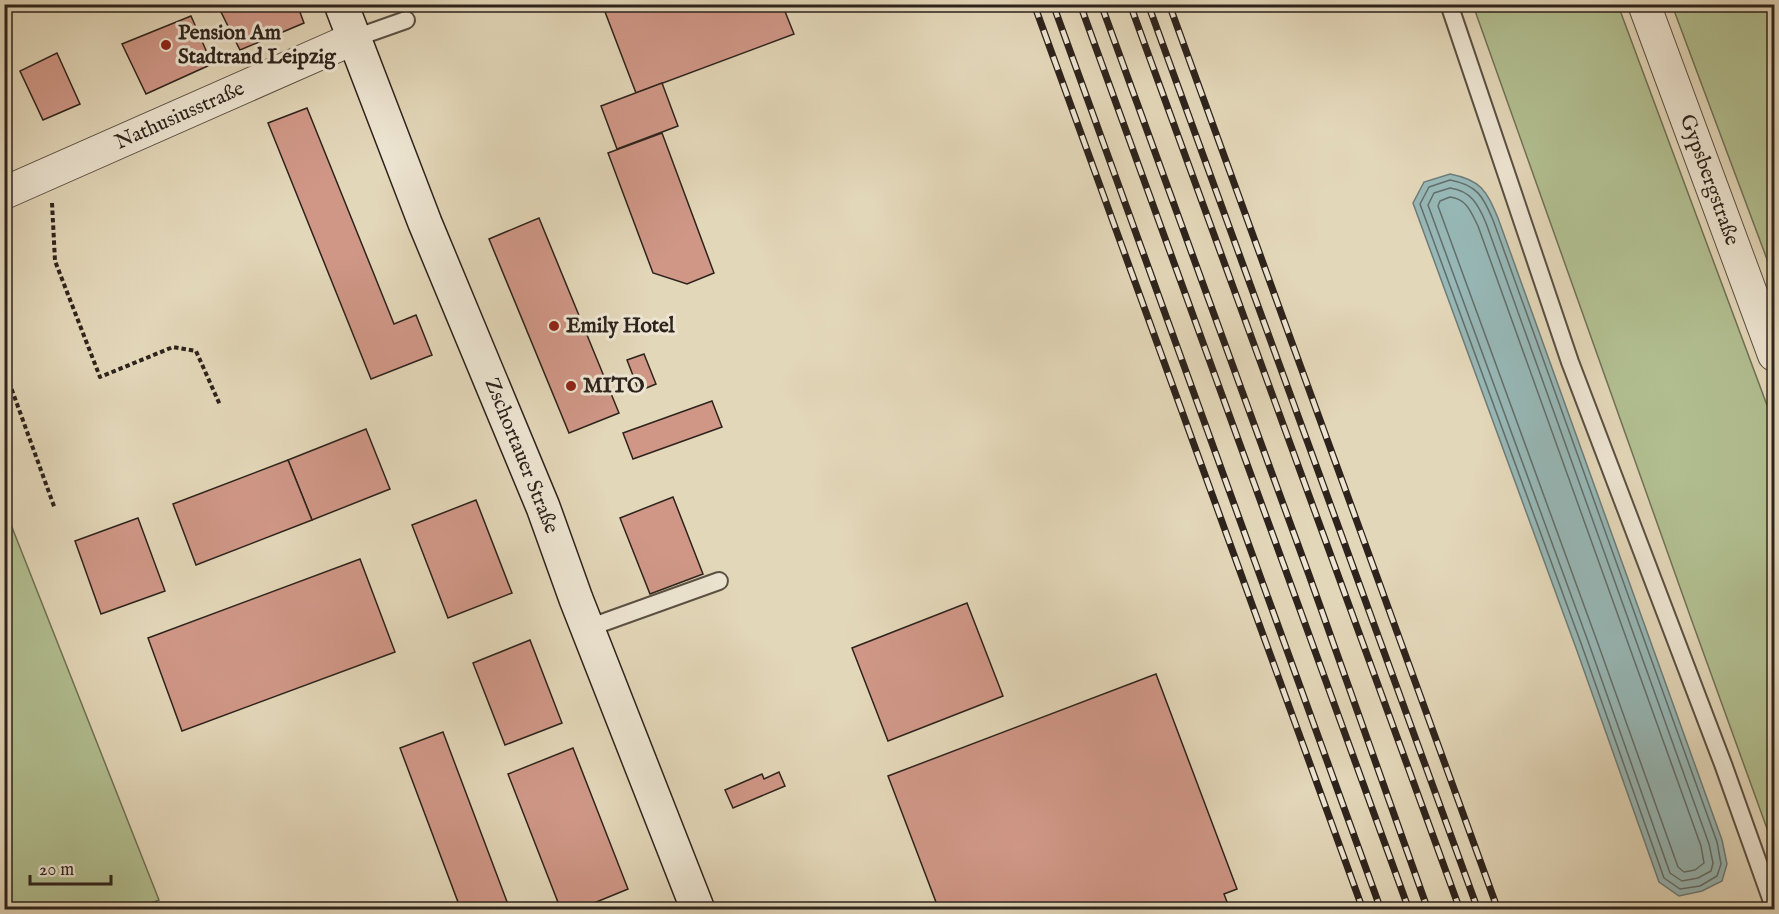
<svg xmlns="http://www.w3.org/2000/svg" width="1779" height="914" viewBox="0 0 1779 914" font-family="'IM FELL English',serif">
<rect width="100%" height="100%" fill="#e3d7b9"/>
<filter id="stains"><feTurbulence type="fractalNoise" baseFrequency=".00333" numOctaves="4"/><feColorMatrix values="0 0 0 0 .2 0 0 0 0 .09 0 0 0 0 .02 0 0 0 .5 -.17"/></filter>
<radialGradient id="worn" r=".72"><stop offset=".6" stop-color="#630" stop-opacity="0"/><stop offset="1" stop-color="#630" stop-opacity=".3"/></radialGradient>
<g fill="#b2bf91" stroke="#707156" stroke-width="1.5">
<polygon points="1473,5 1618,5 1774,424 1774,848 1693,624"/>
<polygon points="1672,5 1774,5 1774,278"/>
<polygon points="4,507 159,900 136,909 5,909"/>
</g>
<path fill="#97b8b7" stroke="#6d7c79" stroke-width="1.5" d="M1450,174C1481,180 1486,190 1498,218L1722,840L1727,864L1722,881L1702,891L1679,896L1659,882L1576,648L1413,203L1424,182Z"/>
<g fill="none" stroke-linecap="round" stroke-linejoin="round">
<g stroke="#626e6a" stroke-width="1.5">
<path d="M1450,180C1477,185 1483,196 1493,220L1717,842L1721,864L1717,876L1700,886L1680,889L1664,878L1582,646L1420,204L1429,187Z"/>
<path d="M1450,188C1471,191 1478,204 1486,223L1709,844L1713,863L1711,871L1698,878L1682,881L1670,873L1589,644L1428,205L1434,193Z"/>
<path d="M1450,197C1467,199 1471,212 1478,226L1701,846L1704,863L1695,870L1684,872L1678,867L1597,641L1438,206L1440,201Z"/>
</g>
</g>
<g fill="#d09787" stroke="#2d231c" stroke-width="1.5">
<polygon points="217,4 297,4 304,23 240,50"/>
<polygon points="602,4 782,4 794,34 636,93"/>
<polygon points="191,16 212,64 146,94 122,44"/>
<polygon points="57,53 80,104 43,120 20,71"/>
<polygon points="662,83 678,126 617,149 601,106"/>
<polygon points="307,108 394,324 416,315 432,355 371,379 268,123"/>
<polygon points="662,133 714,273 687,284 653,273 608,153"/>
<polygon points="539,218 619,413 569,433 489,239"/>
<polygon points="644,354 656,384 639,391 627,360"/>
<polygon points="712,401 722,427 633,459 623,433"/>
<polygon points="366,429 390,489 312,520 288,460"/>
<polygon points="288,460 312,520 196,565 173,504"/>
<polygon points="673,497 703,574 650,594 620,518"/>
<polygon points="476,500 512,593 448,618 412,525"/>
<polygon points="138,518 165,591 101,614 75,541"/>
<polygon points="360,559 395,652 182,731 148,638"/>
<polygon points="967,603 1003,696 888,741 852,648"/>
<polygon points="530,640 562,723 505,745 473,663"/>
<polygon points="1156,674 1237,889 1224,894 1230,910 939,910 888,776"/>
<polygon points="443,732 509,907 502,910 461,910 400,748"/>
<polygon points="573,748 628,889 577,910 561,910 508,774"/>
<polygon points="779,772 785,786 733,808 725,790 762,774 764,779"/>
</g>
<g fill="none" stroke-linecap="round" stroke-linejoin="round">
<defs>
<g id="lane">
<polyline points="1449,4 1570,362 1723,764 1774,907"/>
<polyline points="355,38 406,20"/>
<polyline points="588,628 719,581"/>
</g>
<g id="street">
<polyline points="1644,4 1774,355"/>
<polyline points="4,193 355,38"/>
</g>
<polyline id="secondary" points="341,4 425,223 543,507 576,599 698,910"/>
</defs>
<use href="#lane" stroke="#5a5043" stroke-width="20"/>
<use href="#street" stroke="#5a5043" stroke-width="34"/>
<use href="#secondary" stroke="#2d231c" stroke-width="36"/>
<g stroke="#2d231c" stroke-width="4" stroke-dasharray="4.5 3" stroke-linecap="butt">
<polyline points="52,203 55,261 100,377 173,347 196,351 220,405"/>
<polyline points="4,368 55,509"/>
</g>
<use href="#lane" stroke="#ede5d2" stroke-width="16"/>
<use href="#street" stroke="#ede5d2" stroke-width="32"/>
<use href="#secondary" stroke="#ede5d2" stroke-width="33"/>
<defs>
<g id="rail">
<polyline points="1034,4 1363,910"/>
<polyline points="1053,4 1381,910"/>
<polyline points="1080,4 1409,910"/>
<polyline points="1101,4 1309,575 1428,910"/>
<polyline points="1130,4 1460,910"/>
<polyline points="1148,4 1478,910"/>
<polyline points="1169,4 1498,910"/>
</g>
</defs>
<use href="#rail" stroke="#2d231c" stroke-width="7"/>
<use href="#rail" stroke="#ede5d2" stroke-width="4.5" stroke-dasharray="14" stroke-linecap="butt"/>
</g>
<g fill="#8f2418" stroke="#ede5d2" stroke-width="2">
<circle cx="166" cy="45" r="6"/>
<circle cx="554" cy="326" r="6"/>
<circle cx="571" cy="386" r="6"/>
</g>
<g text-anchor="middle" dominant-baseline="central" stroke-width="6" stroke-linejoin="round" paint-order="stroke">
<g font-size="21" font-weight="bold" fill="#2d231c" stroke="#ede5d2" text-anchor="start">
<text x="178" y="33">Pension Am<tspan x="178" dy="24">Stadtrand Leipzig</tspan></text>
<text x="566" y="326">Emily Hotel</text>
<text x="583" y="386">MITO</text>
</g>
<g font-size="21" fill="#2d231c" stroke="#ede5d2">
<text transform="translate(180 116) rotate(-24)">Nathusiusstraße</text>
<text transform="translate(1709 180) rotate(70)">Gypsbergstraße</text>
<text transform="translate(521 456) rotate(68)">Zschortauer Straße</text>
</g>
</g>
<rect width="1779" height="914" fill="none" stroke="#e3d7b9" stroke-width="24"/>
<rect x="6" y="6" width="1767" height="902" fill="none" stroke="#2d231c" stroke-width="3"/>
<rect x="12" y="12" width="1755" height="890" fill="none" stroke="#2d231c" stroke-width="1.5"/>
<path d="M30 875v9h81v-9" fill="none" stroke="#2d231c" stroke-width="3"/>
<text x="39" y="875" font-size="18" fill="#2d231c" stroke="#ede5d2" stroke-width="4.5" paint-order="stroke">20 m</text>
<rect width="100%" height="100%" filter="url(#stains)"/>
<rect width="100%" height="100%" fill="url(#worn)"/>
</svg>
